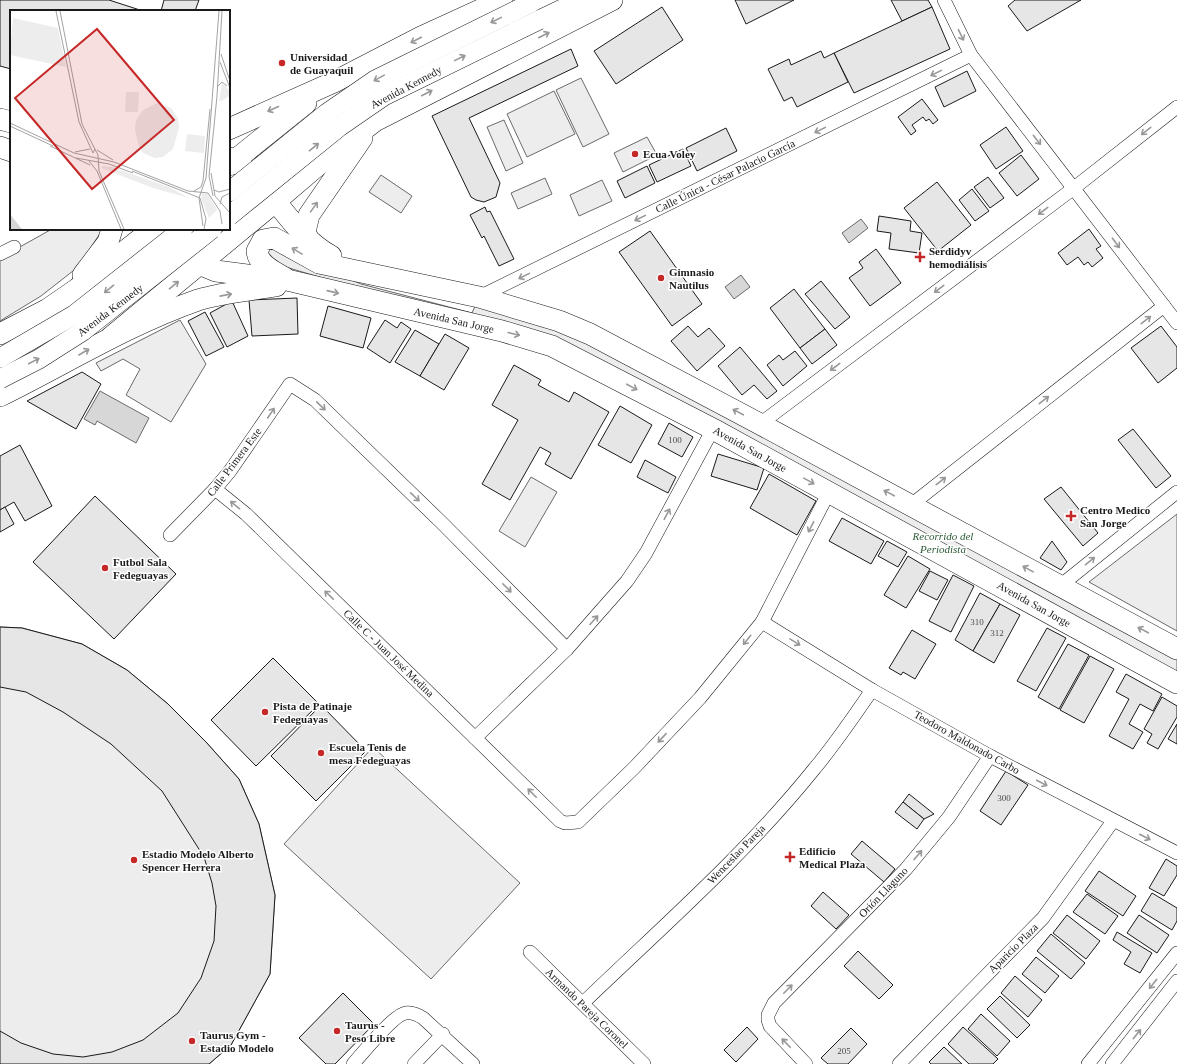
<svg xmlns="http://www.w3.org/2000/svg" width="1177" height="1064" viewBox="0 0 1177 1064" font-family="Georgia,serif">
<rect width="100%" height="100%" fill="#fff"/>
<g fill="#ededed" stroke="#6a6a6a">
<polygon points="581,78 609,134 583,147 556,90"/>
<polygon points="554,91 575,134 527,157 507,114"/>
<polygon points="504,120 523,163 506,171 487,127"/>
<polygon points="647,137 657,155 623,172 614,153"/>
<polygon points="381,175 412,196 401,213 369,192"/>
<polygon points="545,178 552,194 518,209 511,193"/>
<polygon points="602,180 612,201 579,216 570,195"/>
<polygon points="52,229 100,229 101,232 78,267 41,296 0,321 0,258"/>
<polygon points="268,245 361,284 472,313 479,297 531,312 1177,649 1177,686 829,492 502,331 272,263 263,250"/>
<polygon points="180,320 206,364 171,422 126,395 140,369 123,359 101,371 96,363"/>
<polygon points="531,477 557,492 525,547 499,531"/>
<polygon points="1177,514 1177,631 1089,582"/>
<polygon points="0,627 22,628 82,644 127,670 168,704 206,742 239,779 259,824 275,895 270,974 231,1045 209,1064 0,1064"/>
<polygon points="373,747 520,883 431,979 284,844"/>
</g>
<g fill="#d7d7d7" stroke="#6a6a6a">
<polygon points="861,219 868,228 849,243 842,233"/>
<polygon points="741,275 750,287 734,299 725,287"/>
<polygon points="100,391 149,418 136,443 97,421 95,425 84,419"/>
</g>
<g fill="#e6e6e6" stroke="#1a1a1a">
<polygon points="0,0 109,0 143,11 11,11 11,69 0,66"/>
<polygon points="164,0 199,0 195,11 161,11"/>
<polygon points="735,0 794,0 746,24"/>
<polygon points="891,0 928,0 932,7 902,21"/>
<polygon points="1015,0 1081,0 1027,31 1008,6"/>
<polygon points="662,7 683,40 616,84 594,51"/>
<polygon points="932,7 950,49 854,93 834,53"/>
<polygon points="571,49 578,66 469,118 500,183 496,197 484,202 476,200 471,197 432,116"/>
<polygon points="821,51 824,58 834,53 848,82 797,107 792,97 784,101 768,69 789,59 791,65"/>
<polygon points="967,71 976,91 944,107 935,87"/>
<polygon points="922,99 938,120 933,124 929,119 926,121 923,117 912,125 916,131 911,135 898,117"/>
<polygon points="1006,127 1023,151 996,169 980,145"/>
<polygon points="726,128 737,151 697,171 686,148"/>
<polygon points="683,149 691,166 657,182 649,165"/>
<polygon points="1021,155 1039,179 1017,196 999,173"/>
<polygon points="647,166 655,183 625,198 617,181"/>
<polygon points="988,177 1004,198 990,208 974,187"/>
<polygon points="937,182 971,225 938,251 904,208"/>
<polygon points="972,189 989,211 975,221 959,200"/>
<polygon points="485,207 487,212 490,211 514,259 499,266 484,236 482,238 470,215"/>
<polygon points="879,216 911,221 910,231 922,233 919,253 889,249 891,233 877,231"/>
<polygon points="1089,229 1101,246 1096,249 1103,258 1092,267 1088,262 1084,265 1078,257 1067,265 1058,253"/>
<polygon points="650,231 702,304 672,326 619,252"/>
<polygon points="876,249 901,283 870,306 849,278 863,268 859,262"/>
<polygon points="821,281 850,317 835,329 805,294"/>
<polygon points="794,289 825,329 800,348 770,308"/>
<polygon points="297,298 298,334 252,336 249,300"/>
<polygon points="232,301 248,336 227,347 210,313"/>
<polygon points="328,306 371,318 363,348 320,336"/>
<polygon points="205,312 224,347 206,356 188,321"/>
<polygon points="385,320 397,328 401,322 411,329 390,363 367,348"/>
<polygon points="688,326 698,337 709,328 725,346 697,371 671,341"/>
<polygon points="1161,326 1177,347 1177,368 1158,383 1131,348"/>
<polygon points="825,329 837,345 812,364 800,348"/>
<polygon points="415,330 439,344 420,376 395,362"/>
<polygon points="445,334 469,348 444,390 420,376"/>
<polygon points="740,347 777,391 767,399 754,385 742,395 718,366"/>
<polygon points="795,351 807,366 783,386 767,365 779,355 783,360"/>
<polygon points="514,365 541,380 538,385 569,402 574,392 609,412 571,479 545,464 551,453 540,447 510,500 482,484 518,420 492,405"/>
<polygon points="82,372 101,384 76,429 27,401"/>
<polygon points="620,406 652,425 631,463 598,445"/>
<polygon points="669,423 693,437 682,457 658,444"/>
<polygon points="1133,429 1171,476 1156,488 1118,440"/>
<polygon points="20,445 52,506 25,521 14,502 0,510 0,456"/>
<polygon points="718,454 764,468 757,490 711,476"/>
<polygon points="645,460 676,477 668,493 637,477"/>
<polygon points="769,474 816,501 797,535 750,508"/>
<polygon points="1061,487 1098,533 1083,546 1044,499"/>
<polygon points="95,496 176,574 114,639 33,562"/>
<polygon points="5,507 14,524 0,532 0,510"/>
<polygon points="842,518 884,541 871,564 829,541"/>
<polygon points="887,541 907,552 898,567 878,556"/>
<polygon points="1052,541 1067,562 1061,570 1040,558"/>
<polygon points="908,556 930,569 906,608 884,595"/>
<polygon points="930,571 948,580 937,600 919,591"/>
<polygon points="953,575 974,586 951,632 929,621"/>
<polygon points="980,593 1000,604 973,651 955,640"/>
<polygon points="1000,604 1020,615 994,663 973,651"/>
<polygon points="0,627 22,628 82,644 127,670 168,704 206,742 239,779 259,824 275,895 270,974 231,1045 209,1064 0,1064 0,1031 21,1043 53,1054 83,1057 112,1052 143,1040 178,1013 201,978 214,941 216,906 212,883 204,857 162,791 111,744 63,712 26,692 0,687"/>
<polygon points="1047,628 1066,638 1036,691 1017,681"/>
<polygon points="912,630 936,644 915,679 903,672 901,675 889,668"/>
<polygon points="1068,644 1089,655 1059,709 1038,697"/>
<polygon points="1090,656 1114,669 1084,723 1060,710"/>
<polygon points="273,658 319,704 256,766 211,720"/>
<polygon points="1126,674 1162,694 1153,711 1140,704 1129,724 1143,732 1133,749 1109,736 1129,699 1116,692"/>
<polygon points="1162,697 1177,706 1177,717 1158,749 1147,743 1152,734 1144,729"/>
<polygon points="321,705 366,751 316,801 271,756"/>
<polygon points="1177,724 1177,744 1168,739"/>
<polygon points="1006,771 1028,785 1001,825 980,811"/>
<polygon points="909,794 934,814 924,819 903,802"/>
<polygon points="903,802 924,819 917,829 895,812"/>
<polygon points="862,841 895,869 884,882 851,854"/>
<polygon points="1166,859 1177,866 1177,875 1164,896 1149,888"/>
<polygon points="1099,871 1136,896 1123,916 1085,891"/>
<polygon points="823,892 849,915 836,929 811,906"/>
<polygon points="1152,893 1177,908 1177,921 1172,930 1141,911"/>
<polygon points="1087,894 1118,916 1105,934 1073,912"/>
<polygon points="1067,915 1100,941 1086,959 1053,933"/>
<polygon points="1139,915 1169,935 1157,953 1127,933"/>
<polygon points="1117,932 1152,953 1140,973 1124,964 1131,952 1113,940"/>
<polygon points="1051,934 1085,963 1071,979 1037,951"/>
<polygon points="858,951 893,985 879,999 844,966"/>
<polygon points="1036,957 1059,976 1045,993 1022,974"/>
<polygon points="1015,976 1042,1000 1028,1017 1001,993"/>
<polygon points="343,993 374,1024 335,1064 326,1064 299,1038"/>
<polygon points="1000,996 1030,1025 1017,1038 987,1009"/>
<polygon points="981,1014 1010,1041 997,1056 968,1029"/>
<polygon points="747,1027 758,1039 736,1062 724,1050"/>
<polygon points="963,1027 998,1059 993,1064 969,1064 948,1044"/>
<polygon points="851,1028 867,1044 848,1064 828,1064 821,1058"/>
<polygon points="944,1047 962,1064 931,1064 929,1062"/>
</g>
<g fill="none" stroke-linecap="round" stroke-linejoin="round">
<defs>
<g id="minor">
<polyline points="944,0 971,55 1177,323"/>
<polyline points="0,254 14,247"/>
<polyline points="479,297 971,55"/>
<polyline points="760,424 1074,188 1177,107"/>
<polyline points="215,489 246,514 560,821 565,823 578,822 634,768 700,698 762,622 829,492"/>
<polyline points="911,505 1164,306"/>
<polyline points="170,535 215,489 230,471 290,384 315,400 442,523 567,649"/>
<polyline points="1060,586 1177,492"/>
<polyline points="762,622 872,690 990,756 1177,853"/>
<polyline points="475,738 567,649 627,581 646,553 713,429"/>
<polyline points="530,952 644,1064"/>
<path d="M583,1003C662,927 746,854 815,768C836,743 854,716 872,690"/>
<path d="M353,1064C362,1054 394,1014 406,1013C412,1012 418,1015 423,1018L473,1064"/>
<polyline points="414,1064 443,1034"/>
<polyline points="806,1064 770,1026 768,1020 768,1015 774,1003 906,869 949,817 990,756"/>
<polyline points="899,1064 1043,918 1113,821"/>
<polyline points="1088,1064 1177,953"/>
<polyline points="1112,1064 1177,981"/>
</g>
<polyline id="secondary" points="539,20 581,0"/>
<g id="primary">
<polyline points="0,119 11,122"/>
<polyline points="229,129 334,82 421,37 502,0"/>
<polyline points="0,147 11,151"/>
<path d="M229,158C271,181 289,233 331,256"/>
<polyline points="229,165 306,103"/>
<polyline points="154,229 178,250 199,264 216,271 287,280 502,331 552,346 713,429 1177,683"/>
<polyline points="310,243 305,232 309,215 362,138"/>
<polyline points="83,275 108,242 112,229"/>
<path d="M285,278C275,272 258,265 257,251L263,240L274,238L319,263L479,297L559,321L590,334L760,424L1177,649"/>
<polyline points="0,334 48,309 77,289 153,229"/>
<polyline points="111,337 276,201 324,160 375,121 612,0"/>
<path d="M0,396C65,364 129,324 198,300C221,293 251,290 276,286"/>
</g>
</defs>
<use href="#minor" stroke="#1a1a1a" stroke-width="14"/>
<use href="#secondary" stroke="#1a1a1a" stroke-width="20"/>
<use href="#primary" stroke="#1a1a1a" stroke-width="22"/>
<use href="#minor" stroke="#fff" stroke-width="13"/>
<use href="#secondary" stroke="#fff" stroke-width="19"/>
<use href="#primary" stroke="#fff" stroke-width="21"/>
<defs>
<g id="secondary-bridge">
<polyline points="229,192 327,113 375,80 531,3"/>
<polyline points="229,216 339,127 384,96 539,20"/>
<polyline points="0,358 74,315 183,229"/>
<polyline points="0,379 39,359 83,331 212,229"/>
</g>
</defs>
<use href="#secondary-bridge" stroke="#1a1a1a" stroke-width="20" stroke-linecap="butt"/>
<use href="#secondary-bridge" stroke="#fff" stroke-width="19"/>
</g>
<defs><path id="oneway-shaft" d="M-6 0H5M1.5-3L5.5 0L1.5 3" fill="none" stroke-width="1.6" stroke-linecap="round" stroke-linejoin="round"/></defs>
<g stroke="#989898">
<use href="#oneway-shaft" transform="translate(496 20) rotate(154)"/>
<use href="#oneway-shaft" transform="translate(544 35) rotate(-27)"/>
<use href="#oneway-shaft" transform="translate(961 35) rotate(64)"/>
<use href="#oneway-shaft" transform="translate(416 40) rotate(153)"/>
<use href="#oneway-shaft" transform="translate(460 58) rotate(-26)"/>
<use href="#oneway-shaft" transform="translate(936 73) rotate(154)"/>
<use href="#oneway-shaft" transform="translate(379 78) rotate(151)"/>
<use href="#oneway-shaft" transform="translate(427 93) rotate(-27)"/>
<use href="#oneway-shaft" transform="translate(273 109) rotate(156)"/>
<use href="#oneway-shaft" transform="translate(820 130) rotate(154)"/>
<use href="#oneway-shaft" transform="translate(1146 131) rotate(142)"/>
<use href="#oneway-shaft" transform="translate(1037 140) rotate(52)"/>
<use href="#oneway-shaft" transform="translate(314 147) rotate(-39)"/>
<use href="#oneway-shaft" transform="translate(314 207) rotate(-55)"/>
<use href="#oneway-shaft" transform="translate(1043 211) rotate(143)"/>
<use href="#oneway-shaft" transform="translate(640 218) rotate(154)"/>
<use href="#oneway-shaft" transform="translate(1116 243) rotate(53)"/>
<use href="#oneway-shaft" transform="translate(297 251) rotate(-149)"/>
<use href="#oneway-shaft" transform="translate(524 276) rotate(154)"/>
<use href="#oneway-shaft" transform="translate(174 285) rotate(-40)"/>
<use href="#oneway-shaft" transform="translate(109 289) rotate(141)"/>
<use href="#oneway-shaft" transform="translate(939 289) rotate(143)"/>
<use href="#oneway-shaft" transform="translate(333 292) rotate(13)"/>
<use href="#oneway-shaft" transform="translate(226 295) rotate(-11)"/>
<use href="#oneway-shaft" transform="translate(1146 320) rotate(-38)"/>
<use href="#oneway-shaft" transform="translate(514 334) rotate(14)"/>
<use href="#oneway-shaft" transform="translate(84 352) rotate(-30)"/>
<use href="#oneway-shaft" transform="translate(34 361) rotate(-28)"/>
<use href="#oneway-shaft" transform="translate(835 367) rotate(143)"/>
<use href="#oneway-shaft" transform="translate(632 387) rotate(28)"/>
<use href="#oneway-shaft" transform="translate(1044 400) rotate(-38)"/>
<use href="#oneway-shaft" transform="translate(321 406) rotate(44)"/>
<use href="#oneway-shaft" transform="translate(738 412) rotate(-152)"/>
<use href="#oneway-shaft" transform="translate(271 413) rotate(-56)"/>
<use href="#oneway-shaft" transform="translate(809 481) rotate(29)"/>
<use href="#oneway-shaft" transform="translate(941 481) rotate(-38)"/>
<use href="#oneway-shaft" transform="translate(889 493) rotate(-152)"/>
<use href="#oneway-shaft" transform="translate(415 497) rotate(44)"/>
<use href="#oneway-shaft" transform="translate(235 505) rotate(-141)"/>
<use href="#oneway-shaft" transform="translate(667 514) rotate(-62)"/>
<use href="#oneway-shaft" transform="translate(811 527) rotate(117)"/>
<use href="#oneway-shaft" transform="translate(1090 561) rotate(-39)"/>
<use href="#oneway-shaft" transform="translate(1028 569) rotate(-151)"/>
<use href="#oneway-shaft" transform="translate(507 588) rotate(45)"/>
<use href="#oneway-shaft" transform="translate(329 595) rotate(-136)"/>
<use href="#oneway-shaft" transform="translate(594 620) rotate(-48)"/>
<use href="#oneway-shaft" transform="translate(1143 630) rotate(-152)"/>
<use href="#oneway-shaft" transform="translate(747 640) rotate(129)"/>
<use href="#oneway-shaft" transform="translate(795 642) rotate(32)"/>
<use href="#oneway-shaft" transform="translate(662 738) rotate(133)"/>
<use href="#oneway-shaft" transform="translate(1042 783) rotate(28)"/>
<use href="#oneway-shaft" transform="translate(532 793) rotate(-135)"/>
<use href="#oneway-shaft" transform="translate(1145 837) rotate(27)"/>
<use href="#oneway-shaft" transform="translate(918 855) rotate(-49)"/>
<use href="#oneway-shaft" transform="translate(1153 984) rotate(128)"/>
<use href="#oneway-shaft" transform="translate(788 989) rotate(-45)"/>
<use href="#oneway-shaft" transform="translate(1137 1034) rotate(-51)"/>
<use href="#oneway-shaft" transform="translate(786 1043) rotate(-134)"/>
</g>
<g fill="#c62828" stroke="#fff" stroke-width="1.5">
<circle cx="282" cy="63" r="4"/>
<circle cx="635" cy="154" r="4"/>
<path d="M918 251h4v4h4v4h-4v4h-4v-4h-4v-4h4z"/>
<circle cx="661" cy="278" r="4"/>
<path d="M1069 510h4v4h4v4h-4v4h-4v-4h-4v-4h4z"/>
<circle cx="105" cy="568" r="4"/>
<circle cx="265" cy="712" r="4"/>
<circle cx="321" cy="753" r="4"/>
<path d="M788 851h4v4h4v4h-4v4h-4v-4h-4v-4h4z"/>
<circle cx="134" cy="860" r="4"/>
<circle cx="337" cy="1031" r="4"/>
<circle cx="192" cy="1041" r="4"/>
</g>
<g text-anchor="middle" dominant-baseline="central" stroke-width="3" stroke-linejoin="round" paint-order="stroke">
<g font-size="9" fill="#4d4d4d">
<text x="675" y="440">100</text>
<text x="977" y="622">310</text>
<text x="997" y="633">312</text>
<text x="1004" y="798">300</text>
<text x="844" y="1051">205</text>
</g>
<g font-size="11" font-weight="bold" fill="#1a1a1a" stroke="#fff" text-anchor="start">
<text x="290" y="57">Universidad<tspan x="290" dy="13">de Guayaquil</tspan></text>
<text x="643" y="154">Ecua Voley</text>
<text x="929" y="251">Serdidyv<tspan x="929" dy="13">hemodiálisis</tspan></text>
<text x="669" y="272">Gimnasio<tspan x="669" dy="13">Nautilus</tspan></text>
<text x="1080" y="510">Centro Medico<tspan x="1080" dy="13">San Jorge</tspan></text>
<text x="113" y="562">Futbol Sala<tspan x="113" dy="13">Fedeguayas</tspan></text>
<text x="273" y="706">Pista de Patinaje<tspan x="273" dy="13">Fedeguayas</tspan></text>
<text x="329" y="747">Escuela Tenis de<tspan x="329" dy="13">mesa Fedeguayas</tspan></text>
<text x="799" y="851">Edificio<tspan x="799" dy="13">Medical Plaza</tspan></text>
<text x="142" y="854">Estadio Modelo Alberto<tspan x="142" dy="13">Spencer Herrera</tspan></text>
<text x="345" y="1025">Taurus -<tspan x="345" dy="13">Peso Libre</tspan></text>
<text x="200" y="1035">Taurus Gym -<tspan x="200" dy="13">Estadio Modelo</tspan></text>
</g>
<g font-size="11" fill="#1a1a1a" stroke="#fff">
<text transform="translate(406 87) rotate(-28)">Avenida Kennedy</text>
<text transform="translate(725 176) rotate(-26)">Calle Única - César Palacio García</text>
<text transform="translate(110 310) rotate(-37)">Avenida Kennedy</text>
<text transform="translate(454 320) rotate(13)">Avenida San Jorge</text>
<text transform="translate(750 449) rotate(29)">Avenida San Jorge</text>
<text transform="translate(234 462) rotate(-53)">Calle Primera Este</text>
<text transform="translate(1034 604) rotate(29)">Avenida San Jorge</text>
<text transform="translate(389 653) rotate(44)">Calle C - Juan José Medina</text>
<text transform="translate(967 742) rotate(29)">Teodoro Maldonado Carbo</text>
<text transform="translate(736 854) rotate(-46)">Wenceslao Pareja</text>
<text transform="translate(883 892) rotate(-46)">Orión Llaguno</text>
<text transform="translate(1013 948) rotate(-45)">Aparicio Plaza</text>
<text transform="translate(587 1008) rotate(44)">Armando Pareja Coronel</text>
</g>
<g font-size="11" font-style="italic" fill="#2b5a34" stroke="#fff">
<text x="943" y="536">Recorrido del<tspan x="943" dy="13">Periodista</tspan></text>
</g>
</g>
<g transform="translate(10 10)">
<rect width="220" height="220" fill="#fff"/>
<path d="M3,8L48,18L56,57L0,45ZM212,73L220,81V85L212,91H209ZM116,82H129L128,102H115ZM147,93L161,98L168,108L169,118L163,139L153,147L145,148L133,143L129,137L125,120L126,110L133,100ZM177,124L195,126L194,143L175,141ZM93,156L102,157L159,177L179,188L143,178L91,158ZM192,183L198,184L207,200L199,208L191,188Z" fill="#ededed"/>
<path d="M0,204L11,218L13,219H0Z" fill="#d7d7d7"/>
<path fill="none" stroke="#a3a3a3" stroke-width="1" d="M46,1L69,112L83,143L85,139M50,1L72,114L88,145L89,161L114,219M211,44L220,71M210,52L220,78M208,76L212,72L217,76M0,113L64,143L104,152L178,181L198,183L210,201L212,214M0,116L43,136M40,136L80,155M87,140L103,150M65,142L80,139M66,148L99,154L123,163M79,151L87,161L111,219M122,161L190,188L196,209L194,219M201,163L205,186L220,203M204,180L209,182L220,179M184,181L191,177L193,171L200,99M203,186L199,166L207,86L212,1M210,194L212,187L220,183M193,216L189,188L196,168L209,1"/>
<path fill="#c62828" fill-opacity="0.15" stroke="#c62828" stroke-width="2" d="M87,19L164,110L82,179L5,88Z"/>
<rect width="220" height="220" fill="none" stroke="#1a1a1a" stroke-width="2"/>
</g>
</svg>
